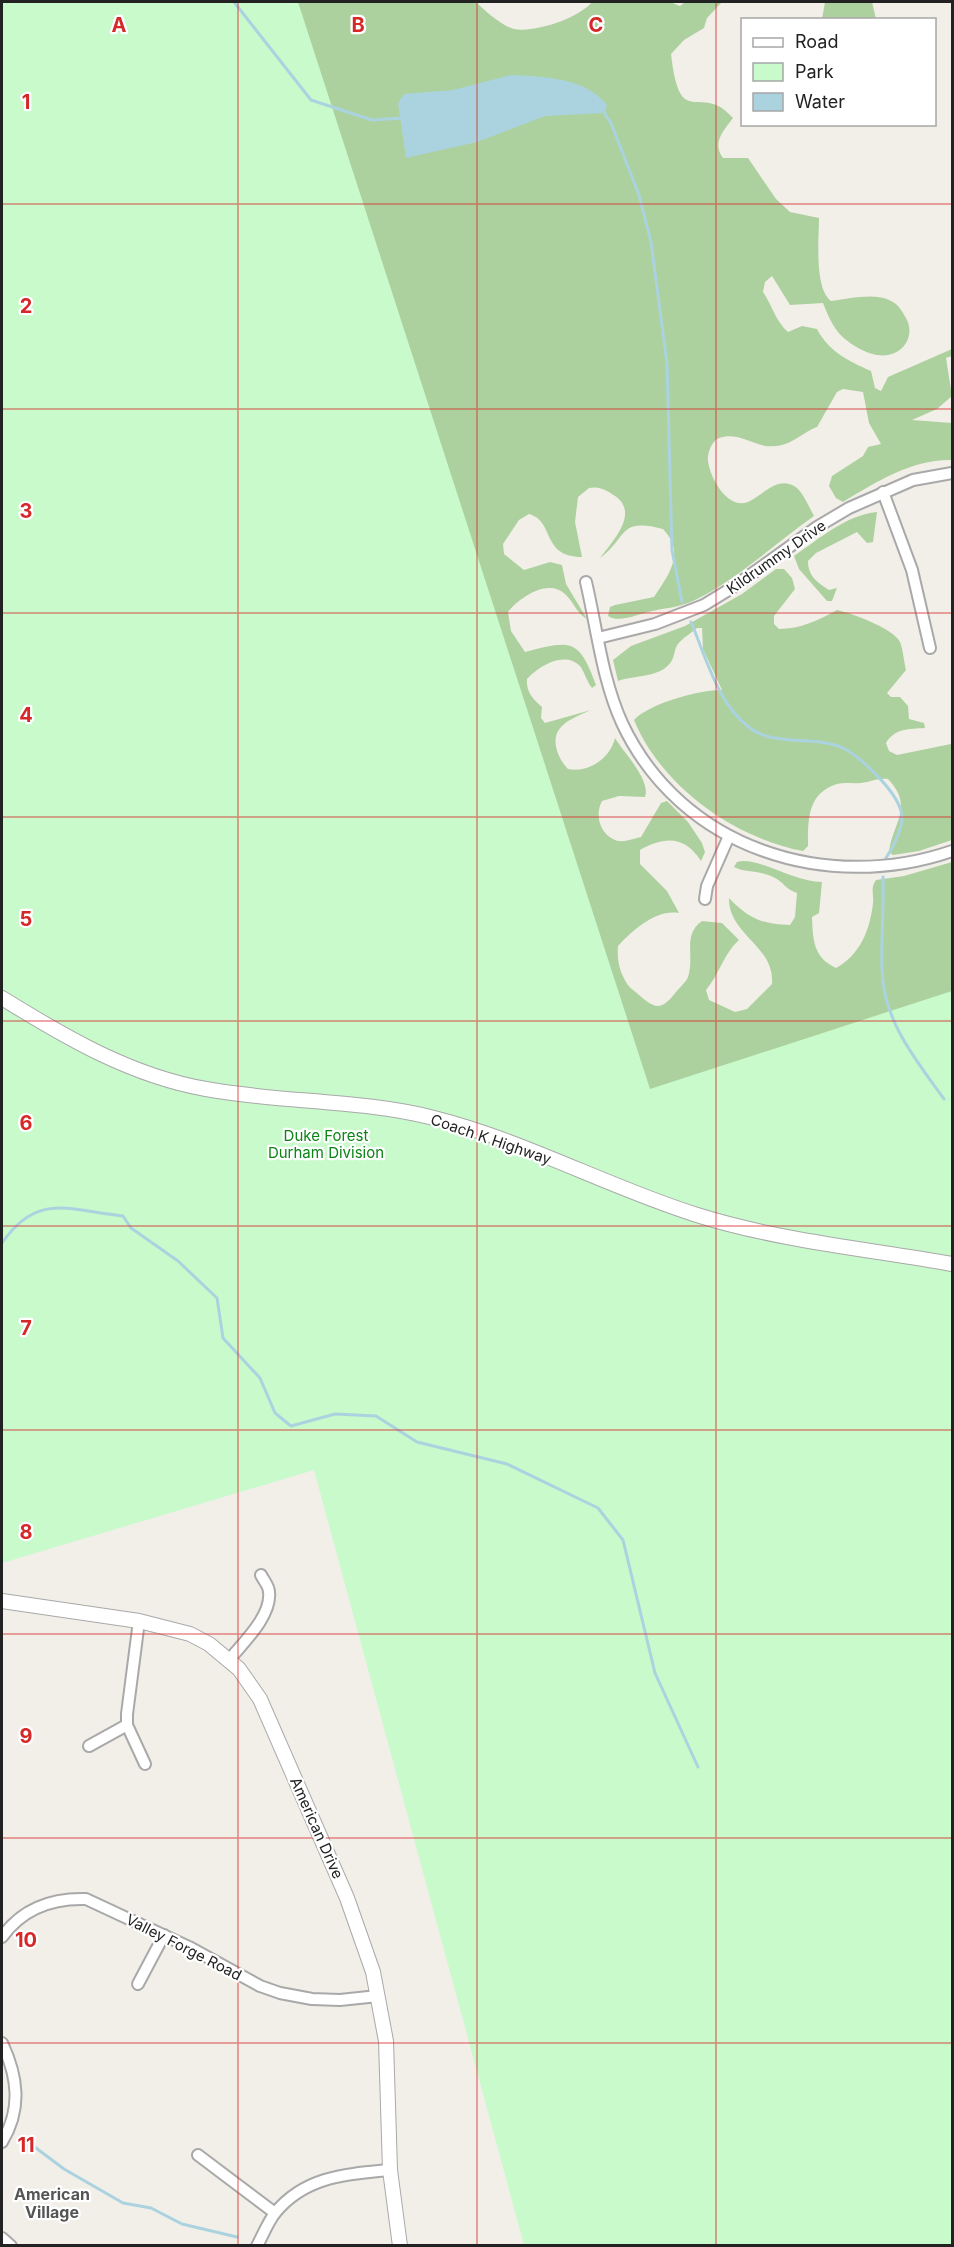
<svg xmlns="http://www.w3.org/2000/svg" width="954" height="2247" viewBox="0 0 954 2247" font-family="Inter,sans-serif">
<rect width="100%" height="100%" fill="#f2efe9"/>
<g fill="#add19e">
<path d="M2,2H476C484,10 502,26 514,29C535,33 579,18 592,2H670L680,6L685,2H722L707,18L704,28L684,40L671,54C680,134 700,80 733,118C723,131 712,143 723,158H748L776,199L790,212L819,218C819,238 814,288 831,301C848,299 875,292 891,301C898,304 902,311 906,318C917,338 900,359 877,355C864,353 846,342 838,332C831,323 827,313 823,303L790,305L772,276L765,282L763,292C772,305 776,322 788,332L802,326L817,329C829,352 849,361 871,371L875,388L881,391L888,377L952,349V356L946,358L952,396L937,409L912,420L952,423V460C912,459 876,482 843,502L836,498L829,486L832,476L863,456L868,447L881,444L869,423L863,392L843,389L837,392L817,427C803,432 792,445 776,446C756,449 740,431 719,438C712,441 707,453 708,461C710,477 727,510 748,502C762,496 777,476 794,486C802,490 809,507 814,516C774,544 737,580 693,601C678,608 663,608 648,612C636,615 619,623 608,616L610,607L615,605L654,597C669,574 686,553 663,529C618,517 628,537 600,558C612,542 640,513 615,496C606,490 600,486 589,488L578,497L575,522L582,557C541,557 555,521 529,514L519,520L503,544L504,554L524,570L550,562L562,565L566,584L587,619C576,613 574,602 565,594C548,578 519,598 508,612L511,631L525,652C571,640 579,638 596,685L592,688C587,682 584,671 580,666C564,650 538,667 527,679C526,692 533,699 542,707L541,718L545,723L591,710C582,714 569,719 562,726C549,738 558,759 568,769C588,773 610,759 615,738C624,753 651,780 645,797L619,796L602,801C595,814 599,832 613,839C621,844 632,839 641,837L661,803L667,801L688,822L702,843L705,852L701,861C685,836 665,836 640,850V864L667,891L679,913C656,909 633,930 618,946C617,960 619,970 626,982C629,988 634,990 639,995C656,1010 662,1010 676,992C680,987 686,982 688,977C695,956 682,935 702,921L722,923L739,940C724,953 719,975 706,990L709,1000L735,1012L747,1009L772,984C775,946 728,934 729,898C749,919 762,924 790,925L795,917L797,893C786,890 783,881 773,877C759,870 746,873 734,867L737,862C758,856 793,882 822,882L819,913L812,917C813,940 813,957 836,968C860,955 870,930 873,903C874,894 870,888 876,880L904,876L952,862V1253L595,1164Z"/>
<polygon points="825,2 872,2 876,19 822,19"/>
<path d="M877,512L873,542L867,543L857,532L816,553L808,561C808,576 817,582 829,590L837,588L832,601H827L799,569L794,556C819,539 846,515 877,512Z"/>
<path d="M776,569H784L792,578L795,589L774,616V624L779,629C800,629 819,620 837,610C851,613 893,628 900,642C903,649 904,662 906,670L887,693L891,697H900L908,706L909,719L924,723L925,728C909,729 895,728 886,743L889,751L897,755L951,744L952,840L919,851L893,855L889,852C892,823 915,808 888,779C877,778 871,782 861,783C853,784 845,782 837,784C807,793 808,821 808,846L803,851C734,838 661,786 634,720C650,703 699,690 722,690L703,649L702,628H697C691,633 683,638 678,644C674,649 675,656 671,662C660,678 634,675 618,681L613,660L631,646L685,626L742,594Z"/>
</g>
<polygon fill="#c8facc" points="2,2 298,2 650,1089 952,991 952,2245 524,2245 314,1470 2,1563"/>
<path fill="#aad3df" d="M511,75C544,77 585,77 607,105L605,113L545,116L477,142L406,158L398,103L404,94L453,90Z"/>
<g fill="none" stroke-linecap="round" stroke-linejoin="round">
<g stroke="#aad3df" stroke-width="3">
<polyline points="234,2 311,100 372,120 403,118"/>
<polyline points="603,111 611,123 639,195 651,242 667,363 672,550 682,602"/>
<path d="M691,622C706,657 718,705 750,728C775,747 815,735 843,748C861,757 896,791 901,811C905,826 894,845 886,858"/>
<path d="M883,877C884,908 881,939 882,969C883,1021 916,1060 944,1099"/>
<path d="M2,1243C38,1191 70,1211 123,1216L131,1228L178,1261L217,1298L223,1338L260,1378L275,1413L291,1426L335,1414L376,1416L417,1442L507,1464L598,1508L623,1540L655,1673L698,1767"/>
<polyline points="24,2139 64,2169 123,2203 151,2208 182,2224 237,2237"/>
</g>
<defs>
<g id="minor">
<polyline points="883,492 912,570 930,648"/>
<path d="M586,582C597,629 602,679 622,723C681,849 827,894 952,851"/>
<polyline points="598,638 655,624 704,605 735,586 817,527 849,508 913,480 952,473"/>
<polyline points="705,899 707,886 729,836"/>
<polyline points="139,1621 127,1714 127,1725 145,1764"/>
<path d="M229,1660C242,1644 272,1616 269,1592C269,1586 264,1581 261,1575"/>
<polyline points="89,1746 127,1725"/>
<path d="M2,1937C22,1909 52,1898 86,1899L189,1947L260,1986L280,1993L312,1999L340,2000L378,1996"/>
<polyline points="138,1984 164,1935"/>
<path d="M2,2043C18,2077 22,2109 2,2142"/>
<polyline points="198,2155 275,2213"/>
<polyline points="2,2238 11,2246"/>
<path d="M257,2246C263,2235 268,2222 275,2213C305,2176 347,2174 390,2170"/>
</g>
<g id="tertiary">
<path d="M2,998C65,1037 131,1076 206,1089C281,1103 359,1099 434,1118C525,1141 608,1187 697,1215C780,1241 867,1249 952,1264"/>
<polyline points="2,1601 139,1621 190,1634 209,1644 239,1669 260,1699 347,1898 373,1972 386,2041 390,2170 400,2246"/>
</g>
</defs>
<use href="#minor" stroke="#a9a9a9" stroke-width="14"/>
<use href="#tertiary" stroke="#a9a9a9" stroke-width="16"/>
<use href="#minor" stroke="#fff" stroke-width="10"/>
<use href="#tertiary" stroke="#fff" stroke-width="14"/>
</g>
<path fill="none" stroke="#d62828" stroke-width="1.5" stroke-opacity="0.55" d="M238,2V2246M477,2V2246M716,2V2246M2,204H952M2,409H952M2,613H952M2,817H952M2,1021H952M2,1226H952M2,1430H952M2,1634H952M2,1838H952M2,2043H952"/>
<g text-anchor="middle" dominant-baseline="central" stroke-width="4.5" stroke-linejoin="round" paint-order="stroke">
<g font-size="15" fill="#222" stroke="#fff">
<text transform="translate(776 557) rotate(-35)">Kildrummy Drive</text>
<text transform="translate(491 1139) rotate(19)">Coach K Highway</text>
<text transform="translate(317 1828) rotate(66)">American Drive</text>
<text transform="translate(184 1947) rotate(27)">Valley Forge Road</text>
</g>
<g font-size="15" fill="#0c8416" stroke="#fff">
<text x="326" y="1135">Duke Forest<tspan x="326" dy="17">Durham Division</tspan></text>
</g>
<g font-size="16" font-weight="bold" fill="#555" stroke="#fff">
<text x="52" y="2194">American<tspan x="52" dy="18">Village</tspan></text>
</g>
</g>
<g font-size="20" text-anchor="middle" font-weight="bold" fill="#d62828" stroke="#fff" stroke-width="4.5" stroke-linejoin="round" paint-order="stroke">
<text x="119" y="32">A</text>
<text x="358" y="32">B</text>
<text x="596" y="32">C</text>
<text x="26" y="109">1</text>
<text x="26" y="313">2</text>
<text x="26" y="518">3</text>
<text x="26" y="722">4</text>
<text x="26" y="926">5</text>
<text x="26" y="1130">6</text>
<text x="26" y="1335">7</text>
<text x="26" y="1539">8</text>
<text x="26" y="1743">9</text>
<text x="26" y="1947">10</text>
<text x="26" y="2152">11</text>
</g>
<rect width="954" height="2247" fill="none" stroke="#222222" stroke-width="6"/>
<rect x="741" y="18" width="195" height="108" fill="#ffffff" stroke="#a7a7a7" stroke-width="1.5"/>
<rect x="753" y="38" width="30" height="9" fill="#ffffff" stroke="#a7a7a7" stroke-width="1.5"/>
<text x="795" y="48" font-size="18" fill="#222222">Road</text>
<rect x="753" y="63" width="30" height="18" fill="#c8facc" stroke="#a7a7a7" stroke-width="1.5"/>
<text x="795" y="78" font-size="18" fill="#222222">Park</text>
<rect x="753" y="93" width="30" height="18" fill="#aad3df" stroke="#a7a7a7" stroke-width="1.5"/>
<text x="795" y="108" font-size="18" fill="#222222">Water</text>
</svg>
